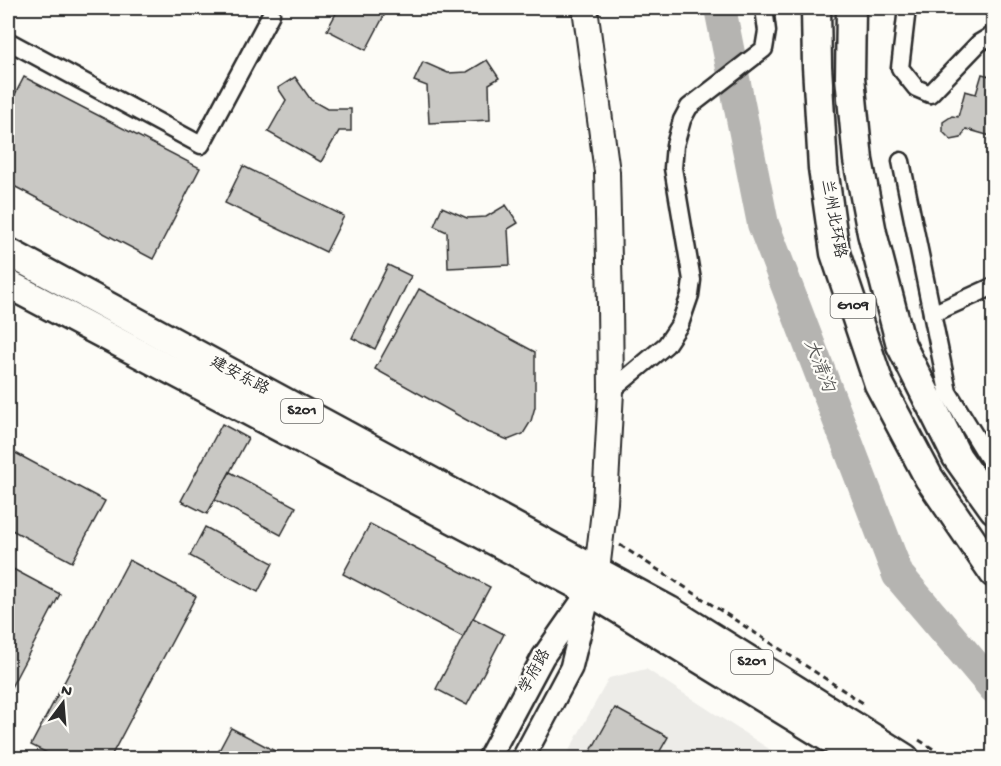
<svg xmlns="http://www.w3.org/2000/svg" width="1001" height="766" viewBox="0 0 1001 766" font-family="'Gochi Hand','LXGW WenKai TC',sans-serif">
<rect width="100%" height="100%" fill="#fdfcf7"/>
<filter id="ink" filterUnits="userSpaceOnUse"><feTurbulence type="fractalNoise" baseFrequency=".0167" numOctaves="2"/><feDisplacementMap in="SourceGraphic" scale="12" xChannelSelector="R" yChannelSelector="G"/><feConvolveMatrix kernelMatrix="1 2 1 2 8 2 1 2 1" color-interpolation-filters="sRGB"/></filter>
<g filter="url(#ink)">
<polygon fill="#edece8" points="646,669 783,758 565,758 609,678"/>
<g fill="none" stroke-linecap="round" stroke-linejoin="round">
<polyline stroke="#b5b4b1" stroke-width="32" points="720,8 763,224 898,575 994,688"/>
</g>
<g fill="#c9c8c4" stroke="#2b2b2b" stroke-width="1.5">
<polygon points="339,8 388,8 366,50 327,30"/>
<polygon points="487,60 499,78 489,84 490,120 429,123 427,86 414,81 423,62 448,73 467,72"/>
<polygon points="982,74 994,77 994,137 966,129 961,138 951,140 943,132 943,122 952,116 958,117 965,91 976,94"/>
<polygon points="24,77 200,168 153,259 8,183 8,108"/>
<polygon points="295,77 311,100 327,109 351,109 351,131 339,131 321,162 268,132 286,100 278,88"/>
<polygon points="243,166 344,216 326,252 225,203"/>
<polygon points="506,205 518,223 508,229 510,265 448,268 447,232 434,226 442,207 467,218 486,217"/>
<polygon points="388,265 411,276 375,349 352,338"/>
<polygon points="419,289 535,352 535,407 531,421 523,434 508,440 488,432 375,369"/>
<polygon points="222,424 248,438 207,514 181,501"/>
<polygon points="8,449 105,501 72,562 8,528"/>
<polygon points="230,472 296,507 281,535 215,500"/>
<polygon points="370,524 490,587 463,637 343,574"/>
<polygon points="205,527 273,563 258,592 190,556"/>
<polygon points="129,560 196,596 110,758 57,758 31,745"/>
<polygon points="13,569 60,594 8,693 8,579"/>
<polygon points="473,618 504,634 467,705 436,689"/>
<polygon points="615,708 668,737 656,758 587,758"/>
<polygon points="231,728 288,758 215,758"/>
</g>
<g fill="none" stroke-linecap="round" stroke-linejoin="round">
<defs>
<g id="minor">
<polyline points="907,8 900,68 916,88 930,94 979,43 994,34"/>
<polyline points="8,41 201,145 271,14"/>
<polyline points="901,161 948,392 994,467"/>
<polyline points="932,314 994,286"/>
<polyline points="611,391 666,345 680,324 690,295 692,280 673,168 675,145 682,120 689,107 764,49 767,31 764,8"/>
</g>
<g id="tertiary">
<polyline points="489,758 543,657 582,601"/>
<polyline points="523,758 571,668 593,579"/>
</g>
<polyline id="secondary" points="585,8 607,172 610,304 611,391 605,503 597,570"/>
<g id="primary">
<polyline points="8,252 669,610 905,758"/>
<polyline points="8,284 589,591 861,758"/>
</g>
<g id="trunk">
<polyline points="816,8 817,66 823,168 835,253 879,384 929,478 994,573"/>
<polyline points="851,8 850,77 858,160 872,233 901,345 957,457 994,509"/>
</g>
</defs>
<use href="#minor" stroke="#2b2b2b" stroke-width="21"/>
<use href="#tertiary" stroke="#2b2b2b" stroke-width="26"/>
<use href="#secondary" stroke="#2b2b2b" stroke-width="28"/>
<use href="#primary" stroke="#2b2b2b" stroke-width="32"/>
<use href="#trunk" stroke="#2b2b2b" stroke-width="33"/>
<g stroke="#2b2b2b" stroke-width="3" stroke-dasharray="6 4.5" stroke-linecap="butt">
<polyline points="620,545 866,705"/>
<polyline points="919,740 948,758"/>
</g>
<use href="#minor" stroke="#fdfcf7" stroke-width="16"/>
<use href="#tertiary" stroke="#fdfcf7" stroke-width="21"/>
<use href="#secondary" stroke="#fdfcf7" stroke-width="24"/>
<use href="#primary" stroke="#fdfcf7" stroke-width="27"/>
<use href="#trunk" stroke="#fdfcf7" stroke-width="28"/>
</g>
</g>
<g text-anchor="middle" dominant-baseline="central" stroke-width="4.5" stroke-linejoin="round" paint-order="stroke">
<g fill="#fdfcf7" stroke="#6a6a68" stroke-width="1.5">
<rect x="830.5" y="294" width="45" height="24" rx="4.5"/>
<rect x="281" y="399" width="42" height="24" rx="4.5"/>
<rect x="731" y="650" width="42" height="24" rx="4.5"/>
</g>
<g font-size="15" font-weight="bold" fill="#2b2b2b">
<text x="853" y="306">G109</text>
<text x="302" y="411">S201</text>
<text x="752" y="662">S201</text>
</g>
<g font-size="16" fill="#2b2b2b" stroke="#fdfcf7">
<text transform="translate(832 219) rotate(80)">兰州北环路</text>
<text transform="translate(239 377) rotate(28)">建安东路</text>
<text transform="translate(536 672) rotate(-61)">学府路</text>
</g>
<g font-size="18" font-style="italic" fill="#5b5b5a" stroke="#fdfcf7">
<text transform="translate(818 366) rotate(69)">大清沟</text>
</g>
</g>
<rect width="1001" height="766" fill="none" stroke="#fdfcf7" stroke-width="30"/>
<rect x="15" y="15" width="971" height="736" fill="none" stroke="#2b2b2b" stroke-width="2" filter="url(#ink)"/>
<g transform="translate(63 703) rotate(16)" stroke="#fdfcf7" stroke-width="4.5" paint-order="stroke">
<path d="M0-4.5L10 22L0 15L-10 22Z" fill="#2b2b2b"/>
<text y="-9" font-size="16" font-weight="bold" text-anchor="middle" fill="#2b2b2b">N</text>
</g>
</svg>
